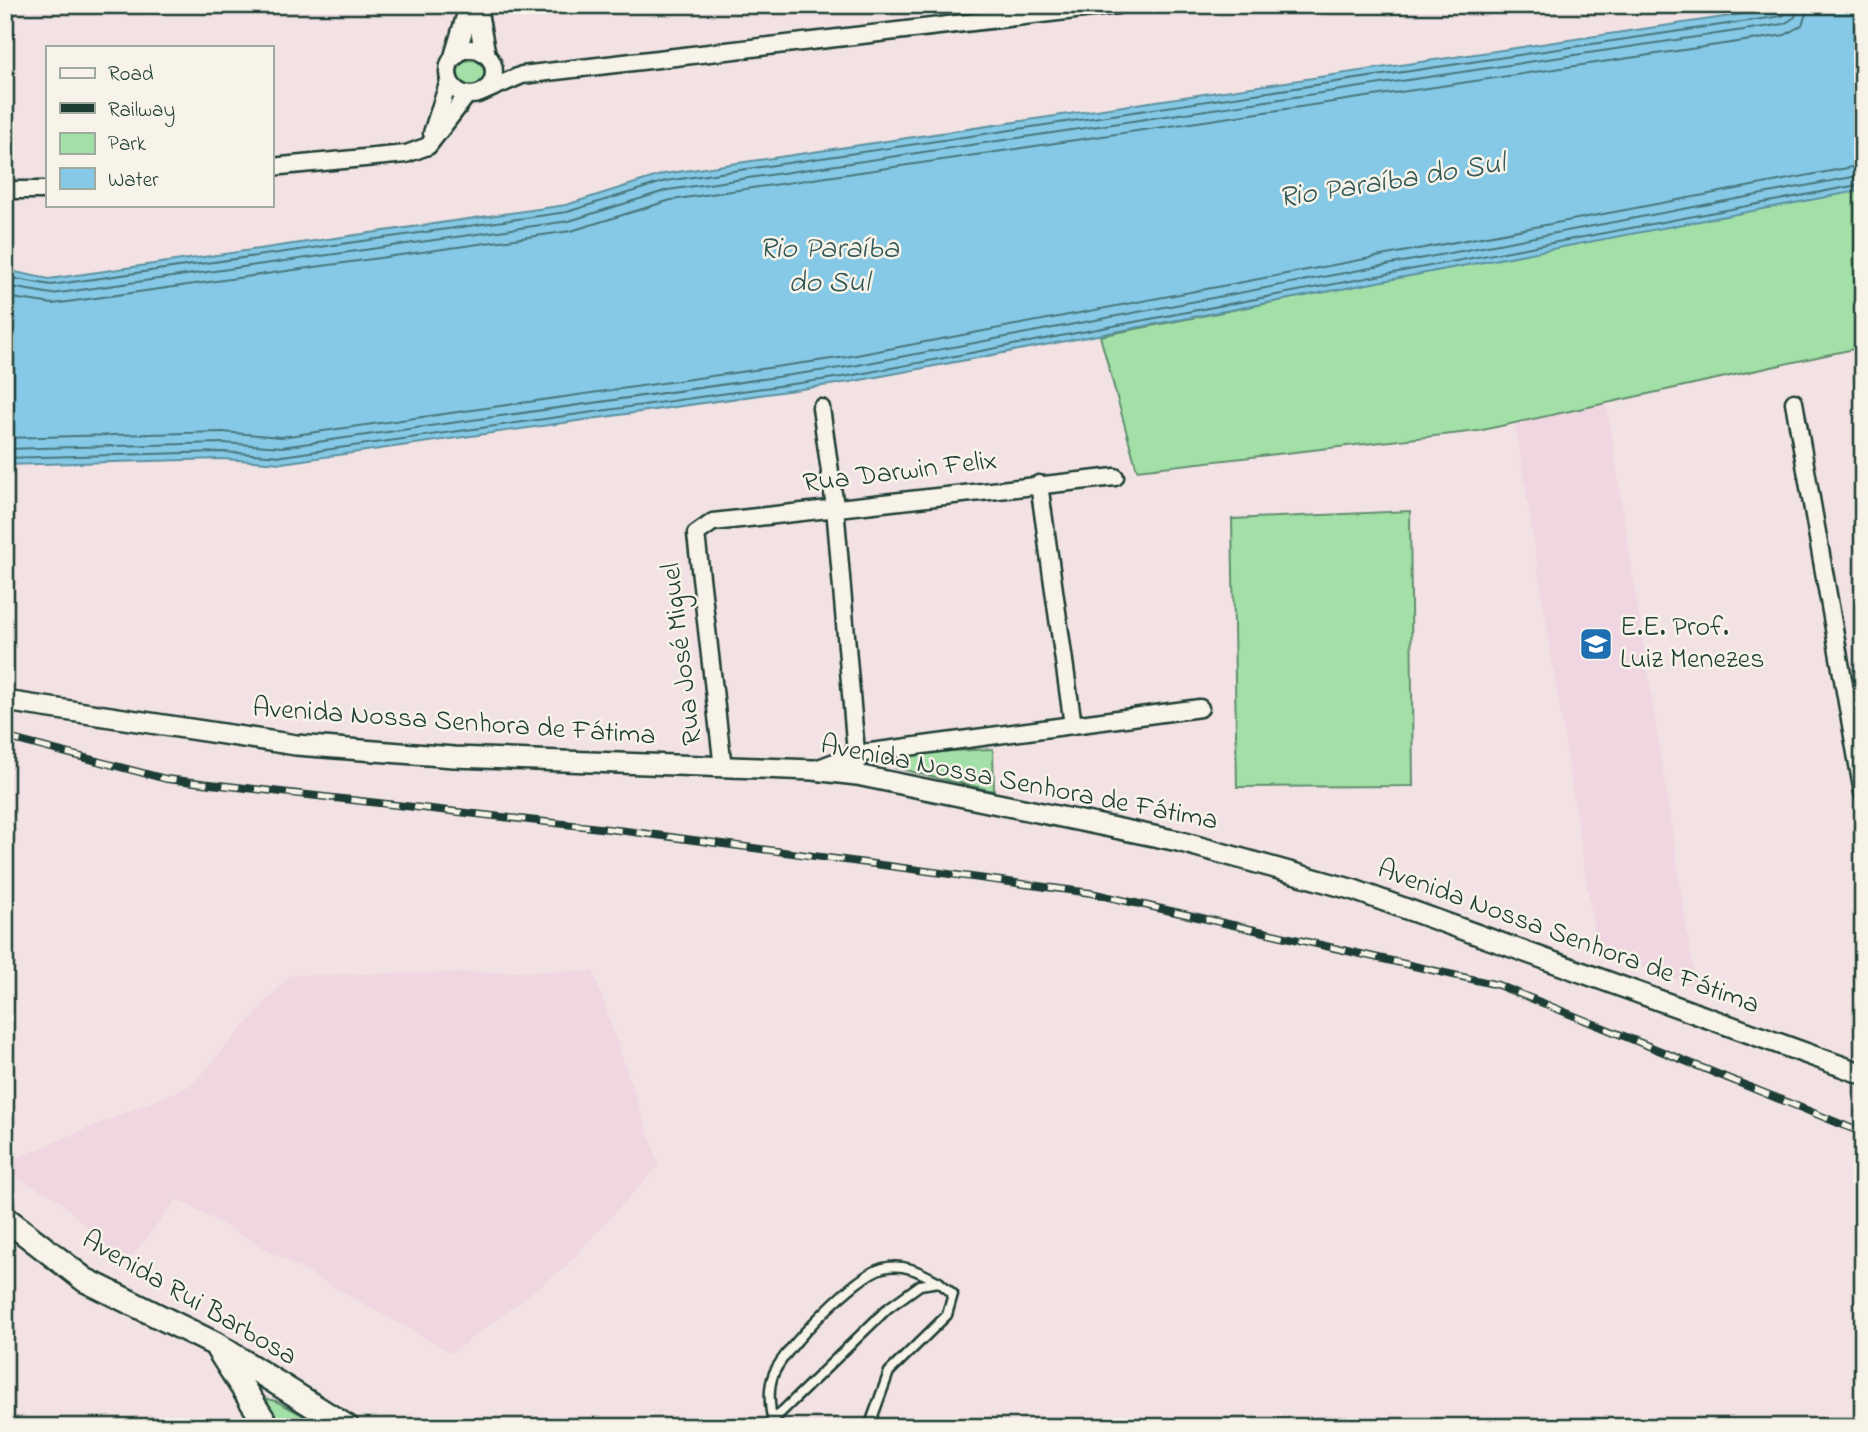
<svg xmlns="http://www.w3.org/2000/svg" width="1868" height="1432" viewBox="0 0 1868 1432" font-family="'Indie Flower',sans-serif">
<rect width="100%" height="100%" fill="#f2e2e4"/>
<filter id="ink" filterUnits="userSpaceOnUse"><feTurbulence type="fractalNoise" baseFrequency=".0143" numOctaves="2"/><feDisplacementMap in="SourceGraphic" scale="14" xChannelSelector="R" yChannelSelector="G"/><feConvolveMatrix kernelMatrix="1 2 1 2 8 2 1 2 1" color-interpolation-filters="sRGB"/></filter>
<g filter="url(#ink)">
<g fill="#efd6e1">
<polygon points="1595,329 1696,987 1597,950 1502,337"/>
<polygon points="593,971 659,1165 563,1269 452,1353 177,1199 125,1265 58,1199 5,1172 5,1163 192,1085 290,975"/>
</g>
<g fill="#a3e0a7" stroke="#618e6e" stroke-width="2">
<circle cx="471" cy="73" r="13"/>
<polygon points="1863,186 1863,347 1478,431 1137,470 1100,336"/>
<polygon points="1410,511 1413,786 1237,787 1232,519"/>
<polygon points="993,749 994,791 896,768 913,753"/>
<polygon points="260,1397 276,1401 325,1427 283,1427"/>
</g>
<polygon fill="#85c9e6" stroke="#5c919f" stroke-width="2" points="1805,5 1863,5 1863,190 850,382 282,463 222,459 5,465 5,270 49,279 566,205 664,174"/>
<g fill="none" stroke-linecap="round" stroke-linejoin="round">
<g stroke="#48757b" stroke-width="2">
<polyline points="5,277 51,285 567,212 666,181 1782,16 1788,12 1789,5"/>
<polyline points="5,286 52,294 569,221 668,190 1784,24 1795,17 1798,5"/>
<polyline points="5,297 53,304 571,231 671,200 1785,35 1802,25 1809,5"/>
<polyline points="5,438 222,432 281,437 846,357 1863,165"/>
<polyline points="5,449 222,443 282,447 847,367 1863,175"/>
<polyline points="5,458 222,452 282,456 849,376 1863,184"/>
</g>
<defs>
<g id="service">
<polyline points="766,1427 888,1308 920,1285 939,1282 953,1294 947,1315 889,1372 869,1427"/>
<path d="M774,1427C770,1411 767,1389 774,1373C784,1349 857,1274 883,1268C905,1263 920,1272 939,1282"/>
</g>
<g id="minor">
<circle cx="471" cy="72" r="23"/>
<polyline points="483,92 522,75 1118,5"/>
<polyline points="432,133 449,81"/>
<polyline points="271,167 406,154 428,146 467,95"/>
<polyline points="5,190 47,190"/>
<polyline points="1794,402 1863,793"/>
<polyline points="821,408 835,507 857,764"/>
<polyline points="1039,484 1073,725"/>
<polyline points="723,768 696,534 713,522 1115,477"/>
<polyline points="813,770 856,754 1200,708"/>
</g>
<g id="tertiary">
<polyline points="476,5 485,53"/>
<polyline points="455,55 470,5"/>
<polyline points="5,701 296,745 454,757 813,770 857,775 1178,841 1354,890 1863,1074"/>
</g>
<g id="secondary">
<polyline points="5,1218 85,1280 215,1344 347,1427"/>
<polyline points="218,1349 268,1427"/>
</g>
</defs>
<use href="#service" stroke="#1f3d34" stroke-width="13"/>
<use href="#minor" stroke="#1f3d34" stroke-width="21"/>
<use href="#tertiary" stroke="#1f3d34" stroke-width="24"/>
<use href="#secondary" stroke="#1f3d34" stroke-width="28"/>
<use href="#service" stroke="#f7f3e8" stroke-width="8"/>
<use href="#minor" stroke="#f7f3e8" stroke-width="16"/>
<use href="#tertiary" stroke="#f7f3e8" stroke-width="19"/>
<use href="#secondary" stroke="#f7f3e8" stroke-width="23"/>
<defs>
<polyline id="rail" points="5,737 166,779 626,831 1091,893 1498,985 1863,1133"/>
</defs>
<use href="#rail" stroke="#1f3d34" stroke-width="8"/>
<use href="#rail" stroke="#f7f3e8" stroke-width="5" stroke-dasharray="16" stroke-linecap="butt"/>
</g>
</g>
<defs>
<symbol id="school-square" viewBox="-11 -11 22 22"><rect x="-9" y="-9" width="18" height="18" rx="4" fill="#1f6fb2" stroke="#f7f3e8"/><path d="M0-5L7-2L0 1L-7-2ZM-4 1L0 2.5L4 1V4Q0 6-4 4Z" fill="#fff"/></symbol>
</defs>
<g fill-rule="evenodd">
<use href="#school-square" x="1577" y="625" width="38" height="38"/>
</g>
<g text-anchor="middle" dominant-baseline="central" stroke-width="5" stroke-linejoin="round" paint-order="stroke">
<g font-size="28" fill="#1f3d34" stroke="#f7f3e8">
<text transform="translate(900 473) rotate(-7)">Rua Darwin Felix</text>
<text transform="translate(683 654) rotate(-97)">Rua José Miguel</text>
<text transform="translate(454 723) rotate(4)">Avenida Nossa Senhora de Fátima</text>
<text transform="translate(1019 784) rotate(11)">Avenida Nossa Senhora de Fátima</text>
<text transform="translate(1568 938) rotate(20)">Avenida Nossa Senhora de Fátima</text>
<text transform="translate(189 1299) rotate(30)">Avenida Rui Barbosa</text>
</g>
<g font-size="28" fill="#1f3d34" stroke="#f7f3e8" text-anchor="start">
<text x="1620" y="628">E.E. Prof.<tspan x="1620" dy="32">Luiz Menezes</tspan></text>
</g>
<g font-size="30" font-style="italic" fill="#335958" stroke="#f7f3e8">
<text transform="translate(1392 182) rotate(-9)">Rio Paraíba do Sul</text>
<text x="829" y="250">Rio Paraíba<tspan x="829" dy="34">do Sul</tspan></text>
</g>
</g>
<rect width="1868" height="1432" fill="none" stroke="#f7f3e8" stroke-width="28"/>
<rect x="14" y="14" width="1840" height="1404" fill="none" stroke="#1f3d34" stroke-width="2.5" filter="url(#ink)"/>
<rect x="46" y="46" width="228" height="161" fill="#f7f3e8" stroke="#a1aaa0" stroke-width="2"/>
<rect x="60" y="68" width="35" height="10" fill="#f7f3e8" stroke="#a1aaa0" stroke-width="2"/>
<text x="108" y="80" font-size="21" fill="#1f3d34">Road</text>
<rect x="60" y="103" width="35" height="10" fill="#1f3d34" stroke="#a1aaa0" stroke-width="2"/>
<text x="108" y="116" font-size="21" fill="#1f3d34">Railway</text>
<rect x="60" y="133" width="35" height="21" fill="#a3e0a7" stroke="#a1aaa0" stroke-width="2"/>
<text x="108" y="150" font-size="21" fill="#1f3d34">Park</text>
<rect x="60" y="168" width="35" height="21" fill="#85c9e6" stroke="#a1aaa0" stroke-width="2"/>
<text x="108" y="186" font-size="21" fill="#1f3d34">Water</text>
</svg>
